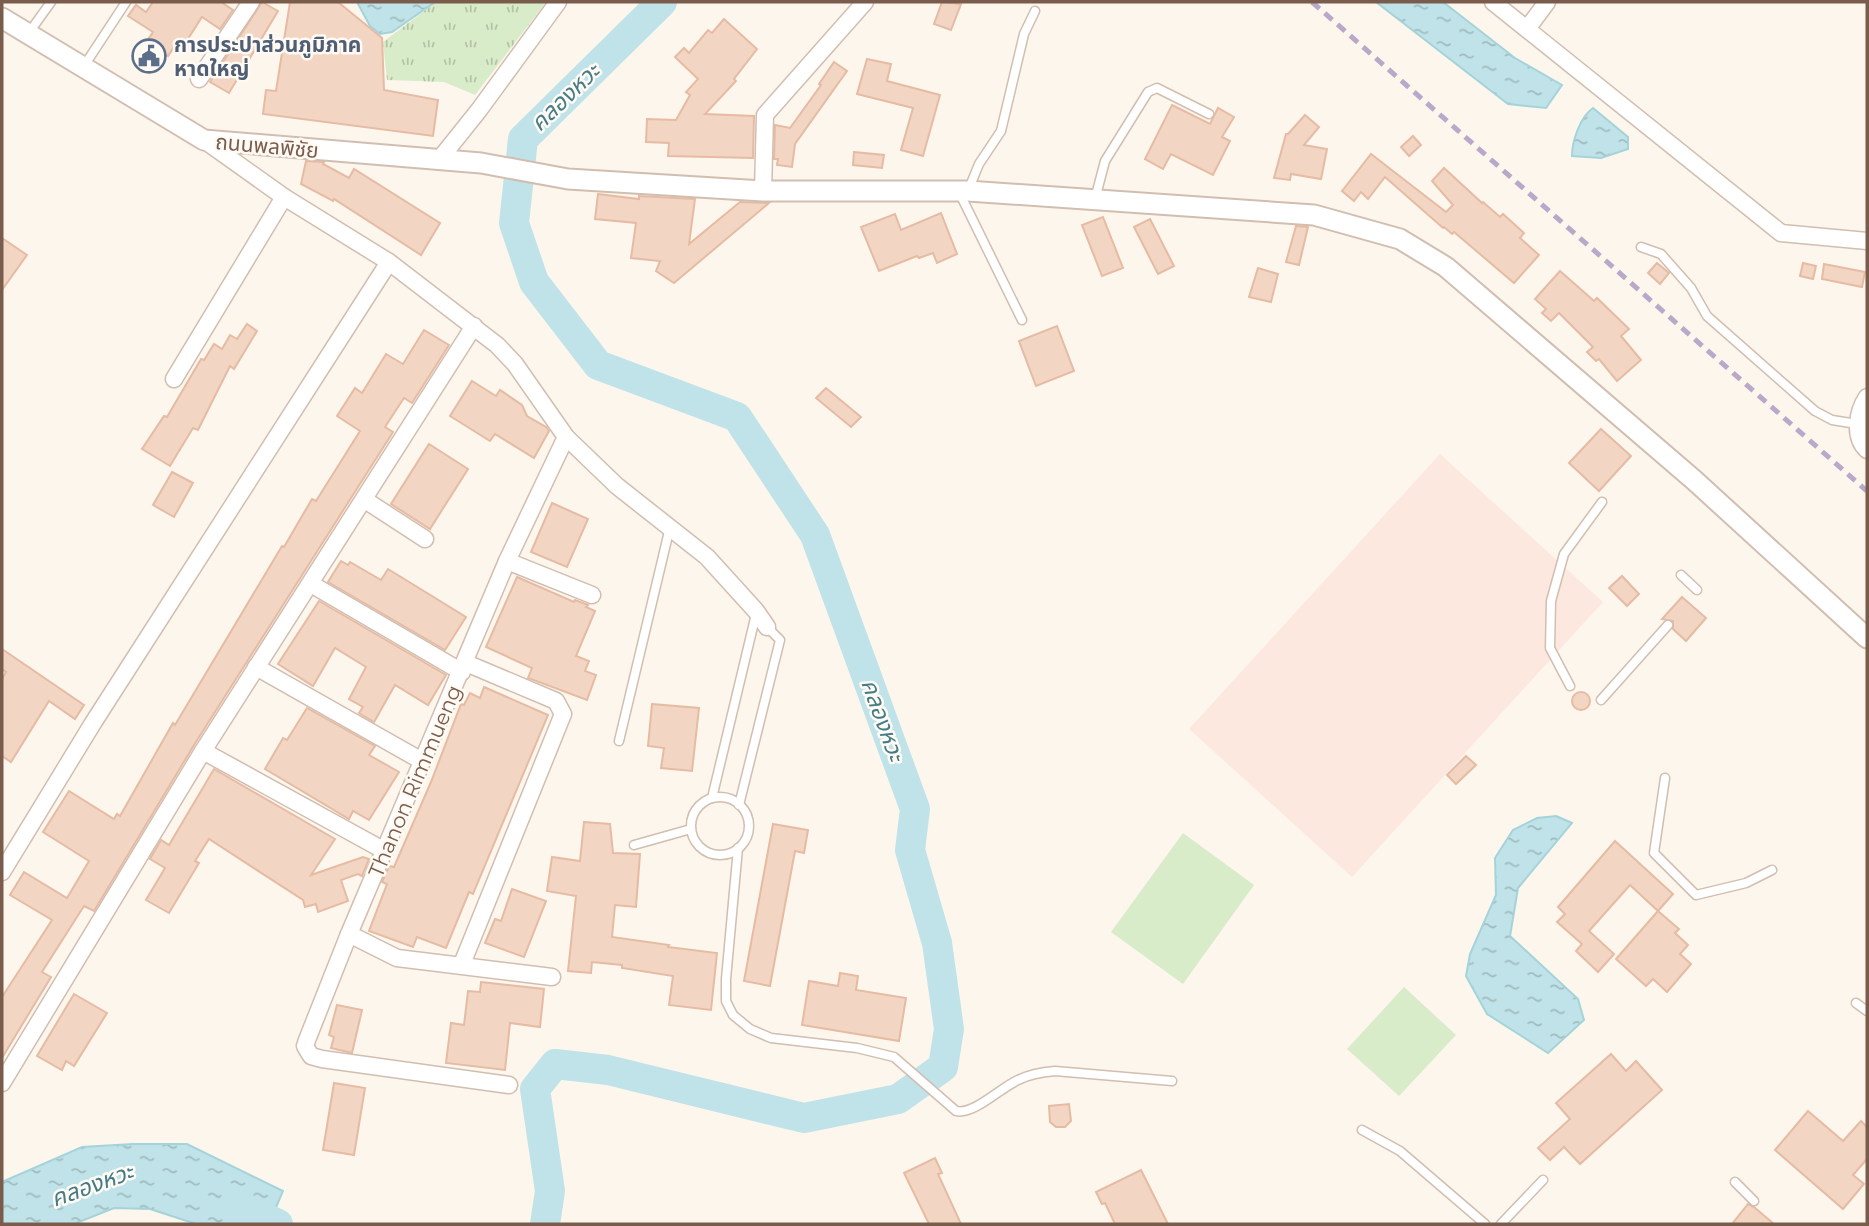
<svg xmlns="http://www.w3.org/2000/svg" width="1869" height="1226" viewBox="0 0 1869 1226" font-family="Montserrat,'Noto Sans Thai',sans-serif">
<defs>
<pattern id="grass-tufts" width="24" height="20" patternUnits="userSpaceOnUse" patternTransform="scale(1.75)"><rect width="24" height="20" fill="#d8ecc9"/><path d="M3 7l-1-3M5 7V3M7 7l1-3M15 17l-1-3M17 17v-4M19 17l1-3" fill="none" stroke="#b4c2a5"/></pattern>
<pattern id="water-ripples" width="26" height="14" patternUnits="userSpaceOnUse" patternTransform="scale(1.75)"><rect width="26" height="14" fill="#bfe3e8"/><path d="M2 4q2-2 4 0t4 0M15 11q2-2 4 0t4 0" fill="none" stroke="#a0bbbe"/></pattern>
</defs>
<rect width="100%" height="100%" fill="#fdf6ec"/>
<polygon fill="#fde8e0" points="1440,454 1603,602 1352,877 1189,729"/>
<polygon fill="url(#grass-tufts)" points="436,2 546,2 475,95 444,82 387,80 383,42"/>
<g fill="#d8ecc9">
<polygon points="1183,833 1254,885 1183,984 1111,932"/>
<polygon points="1404,987 1456,1035 1399,1096 1347,1049"/>
</g>
<g fill="url(#water-ripples)" stroke="#a5d3da" stroke-width="2">
<polygon points="357,2 435,2 392,32 380,34 370,26"/>
<polygon points="1376,2 1443,2 1515,58 1562,85 1546,108 1508,104"/>
<path d="M1593,108L1628,137V149L1601,158L1572,156C1572,141 1580,117 1593,108Z"/>
<polygon points="1556,816 1572,823 1518,888 1510,936 1578,999 1584,1020 1548,1053 1487,1014 1466,976 1470,954 1496,895 1495,858 1513,830 1537,818"/>
<polygon points="133,1144 187,1144 283,1191 269,1224 196,1224 150,1209 114,1208 74,1224 2,1224 2,1182 82,1147"/>
</g>
<g fill="none" stroke-linecap="round" stroke-linejoin="round">
<g stroke="#bfe3e8" stroke-width="30">
<polyline points="234,1204 278,1224"/>
<polyline points="545,1224 550,1191 535,1089 555,1064 608,1070 804,1118 898,1099 943,1067 949,1029 937,943 910,850 915,809 815,535 737,417 598,365 534,282 514,223 523,139 662,2"/>
</g>
</g>
<g fill="#f3d5c3" stroke="#e6bba3" stroke-width="2">
<polygon points="153,2 221,2 233,10 220,29 202,17 186,42 180,38 168,56 147,41 153,32 128,16 136,5 146,12"/>
<polygon points="262,2 278,11 229,93 210,82"/>
<polygon points="290,2 338,2 382,38 384,90 438,100 433,136 263,114 266,90 276,91"/>
<polygon points="942,2 961,4 951,30 934,24"/>
<polygon points="724,19 757,49 734,79 736,81 705,114 754,116 753,158 668,156 669,143 646,142 647,119 676,120 690,95 686,92 698,79 675,57 684,48 689,53 708,30 712,33"/>
<polygon points="867,59 891,64 887,81 940,95 923,156 901,150 913,108 857,94"/>
<polygon points="834,62 847,71 795,144 792,167 777,165 778,159 774,159 775,125 790,128 821,85 819,84"/>
<polygon points="1172,105 1210,124 1218,108 1234,117 1222,137 1230,141 1213,175 1171,154 1163,169 1145,159"/>
<polygon points="1305,115 1319,127 1304,145 1327,149 1321,179 1291,174 1290,180 1274,178 1286,134 1288,134"/>
<polygon points="1413,136 1421,145 1409,156 1401,147"/>
<polygon points="854,152 884,155 882,168 853,165"/>
<polygon points="1371,154 1446,212 1453,205 1432,181 1444,168 1482,203 1483,202 1500,217 1503,214 1524,233 1520,238 1539,255 1514,283 1454,232 1452,234 1444,227 1443,228 1385,177 1368,199 1361,192 1354,201 1342,191"/>
<polygon points="306,161 324,162 323,164 349,178 354,169 440,223 421,255 334,199 333,201 301,184"/>
<polygon points="598,194 639,199 639,196 695,199 689,244 740,202 769,203 674,283 656,271 660,261 631,258 636,223 595,219"/>
<polygon points="941,213 957,254 937,263 933,253 919,258 917,256 879,271 861,227 895,214 901,230"/>
<polygon points="1103,217 1123,268 1102,276 1082,225"/>
<polygon points="1150,219 1174,266 1158,274 1134,227"/>
<polygon points="1296,226 1308,227 1299,265 1286,262"/>
<polygon points="2,238 27,255 2,290"/>
<polygon points="1657,263 1669,273 1660,284 1648,273"/>
<polygon points="1803,263 1816,266 1813,279 1800,276"/>
<polygon points="1824,264 1865,272 1862,287 1822,279"/>
<polygon points="1258,268 1278,274 1271,302 1249,297"/>
<polygon points="1560,271 1594,301 1597,298 1629,329 1621,336 1641,360 1617,381 1599,359 1596,361 1587,352 1593,347 1559,313 1551,321 1542,313 1546,309 1535,299"/>
<polygon points="247,324 257,331 234,369 230,366 198,430 193,428 170,466 142,449 164,416 167,417 201,359 204,360 214,344 222,349 230,335 237,339"/>
<polygon points="1057,326 1074,371 1036,386 1019,341"/>
<polygon points="424,330 449,345 412,403 404,398 385,427 393,432 194,745 94,911 84,906 42,972 51,977 2,1058 2,997 52,920 10,895 24,872 67,898 89,861 43,832 69,791 114,819 117,814 120,816 173,723 175,725 282,546 284,547 312,499 316,501 360,431 337,416 355,388 362,393 386,354 403,364"/>
<polygon points="472,381 496,396 500,390 522,405 527,416 546,427 549,431 534,458 495,434 490,441 450,416"/>
<polygon points="826,388 861,417 851,427 816,398"/>
<polygon points="1601,429 1631,456 1599,491 1569,463"/>
<polygon points="429,444 468,469 430,529 391,504"/>
<polygon points="172,472 193,483 174,517 153,505"/>
<polygon points="552,503 588,519 567,567 531,552"/>
<polygon points="341,561 348,565 350,562 381,580 388,569 466,617 445,650 328,582"/>
<polygon points="1622,576 1639,594 1627,606 1609,588"/>
<polygon points="517,577 574,602 575,600 588,605 586,607 595,611 576,656 589,661 585,671 596,675 587,700 528,678 532,668 486,647"/>
<polygon points="1682,597 1706,618 1686,641 1673,629 1673,621 1662,619"/>
<polygon points="319,601 446,675 428,705 395,685 374,722 359,713 363,707 349,699 366,667 335,648 313,686 278,664"/>
<polygon points="2,649 84,705 75,719 49,701 11,762 2,756 2,679 6,672 2,669"/>
<polygon points="484,687 548,715 473,894 469,892 446,948 417,937 413,947 369,931 387,884 382,882 389,866 394,867 431,782 461,704 464,705 470,693 480,698"/>
<circle cx="1581" cy="701" r="9"/>
<polygon points="652,704 699,708 692,771 661,768 664,748 648,746"/>
<polygon points="307,708 375,746 369,755 399,772 369,820 353,811 349,819 265,769 283,738 287,740"/>
<polygon points="1466,756 1476,765 1456,784 1447,775"/>
<polygon points="214,769 335,839 311,875 363,857 369,859 362,876 358,874 341,880 348,901 318,912 316,904 305,907 303,900 209,839 195,861 199,863 169,913 146,900 165,868 150,859 161,840 169,845"/>
<polygon points="584,822 610,824 613,853 640,854 636,907 615,905 612,937 669,945 668,947 717,953 711,1010 669,1005 673,976 622,968 622,965 592,962 591,973 568,971 576,896 547,891 552,857 580,861"/>
<polygon points="773,824 808,830 804,853 795,851 770,986 744,981"/>
<polygon points="1615,841 1673,894 1658,911 1630,885 1589,931 1614,954 1598,972 1576,951 1582,944 1557,922 1565,914 1558,907"/>
<polygon points="512,889 546,901 524,957 485,943 495,919 501,921"/>
<polygon points="1658,911 1679,929 1675,933 1688,945 1680,954 1691,964 1667,992 1653,979 1646,986 1616,959"/>
<polygon points="840,973 858,976 856,990 906,998 899,1041 802,1025 809,981 838,986"/>
<polygon points="481,982 544,989 540,1027 510,1023 505,1070 446,1063 451,1023 464,1025 468,991 480,992"/>
<polygon points="74,994 107,1013 74,1066 66,1061 62,1070 37,1056"/>
<polygon points="337,1005 362,1010 352,1053 331,1048 334,1037 329,1035"/>
<polygon points="1611,1054 1626,1071 1636,1061 1662,1090 1580,1164 1564,1147 1550,1160 1538,1148 1570,1119 1556,1103"/>
<polygon points="334,1083 365,1088 354,1155 323,1150"/>
<polygon points="1069,1104 1071,1121 1065,1127 1056,1127 1050,1122 1049,1106"/>
<polygon points="1808,1111 1843,1141 1861,1121 1867,1127 1867,1159 1853,1175 1864,1184 1843,1209 1775,1150"/>
<polygon points="935,1158 942,1173 938,1174 961,1224 929,1224 904,1173"/>
<polygon points="1141,1170 1168,1224 1115,1224 1105,1203 1102,1204 1096,1192"/>
<polygon points="1748,1204 1754,1207 1774,1224 1732,1224"/>
</g>
<g fill="none" stroke-linecap="round" stroke-linejoin="round">
<defs>
<g id="service">
<polyline points="28,34 51,2"/>
<polyline points="84,66 126,2"/>
<polyline points="968,191 979,164 1001,131 1024,34 1035,11"/>
<polyline points="960,194 1022,320"/>
<polyline points="1095,199 1105,161 1148,92 1157,88 1209,114"/>
<polyline points="1641,247 1661,254 1691,288 1707,316 1815,411 1832,420 1857,424"/>
<polyline points="1681,575 1697,590"/>
<polyline points="1570,686 1550,648 1551,601 1564,554 1602,502"/>
<polyline points="1601,700 1668,625"/>
<polyline points="619,741 670,527"/>
<polyline points="1665,778 1654,853 1696,895 1746,883 1772,870"/>
<circle cx="720" cy="826" r="29"/>
<polyline points="712,798 756,614"/>
<polyline points="739,805 780,640 767,627"/>
<polyline points="634,845 691,829"/>
<path d="M738,848L726,979V1001L733,1015L750,1029L771,1038L857,1048L894,1057L956,1111C974,1115 1000,1088 1018,1080C1030,1074 1042,1072 1055,1071L1172,1081"/>
<polyline points="1856,1003 1867,1011"/>
<polyline points="1362,1130 1400,1151 1485,1224"/>
<polyline points="1735,1182 1754,1201"/>
<polyline points="1501,1224 1543,1180"/>
</g>
<g id="minor">
<polyline points="1493,2 1781,233 1867,241"/>
<polyline points="1527,29 1547,2"/>
<polyline points="199,79 251,2"/>
<polyline points="204,140 284,197 389,262 497,345 515,364 566,437 617,486 707,557 756,611 767,627"/>
<polyline points="439,160 479,110 558,2"/>
<polyline points="763,191 765,115 865,2"/>
<polyline points="174,379 284,197"/>
<path d="M1867,397C1857,412 1853,437 1867,450"/>
<polyline points="365,500 425,539"/>
<polyline points="507,561 592,595"/>
<polyline points="311,584 462,672"/>
<polyline points="256,667 422,761"/>
<polyline points="203,751 385,851"/>
<polyline points="2,872 93,723 389,262"/>
<polyline points="349,934 307,1040 305,1046 311,1056 322,1059 509,1085"/>
<polyline points="462,964 563,714 556,701 466,663"/>
<polyline points="552,977 397,958 349,934 507,561 566,437"/>
<polyline points="2,1083 203,751 474,326"/>
</g>
<polyline id="tertiary" points="2,18 204,140 481,163 568,179 763,191 968,191 1314,215 1400,239 1446,267 1694,480 1867,638"/>
</defs>
<use href="#service" stroke="#d1beb0" stroke-width="11"/>
<use href="#minor" stroke="#d1beb0" stroke-width="19"/>
<use href="#tertiary" stroke="#d1beb0" stroke-width="23"/>
<use href="#service" stroke="#fff" stroke-width="8"/>
<use href="#minor" stroke="#fff" stroke-width="16"/>
<use href="#tertiary" stroke="#fff" stroke-width="19"/>
<polyline stroke="#b9a8c9" stroke-width="5" stroke-dasharray="10 7" stroke-linecap="butt" points="1312,2 1867,491"/>
</g>
<defs>
<symbol id="civic-ring" viewBox="-11 -11 22 22"><circle r="9.5" fill="#fffaf3" stroke="#5c6f8a" stroke-width="1.5"/><path d="M-.6-6.5H3V-4.5H.6V-3L4-1V1h2V6H-6V1h2V-1L-.6-3ZM-1.2 2.5V6h2.4V2.5Z" fill="#5c6f8a"/></symbol>
</defs>
<g fill-rule="evenodd">
<use href="#civic-ring" x="130" y="37" width="38" height="38"/>
</g>
<g text-anchor="middle" dominant-baseline="central" stroke-width="5" stroke-linejoin="round" paint-order="stroke">
<g font-size="21" font-weight="bold" fill="#4e5e75" stroke="#fffaf3" text-anchor="start">
<text x="174" y="44">การประปาส่วนภูมิภาค<tspan x="174" dy="24">หาดใหญ่</tspan></text>
</g>
<g font-size="21" fill="#7a5c4d" stroke="#fffaf3">
<text transform="translate(267 146) rotate(5)">ถนนพลพิชัย</text>
<text transform="translate(415 781) rotate(-67)">Thanon Rimmueng</text>
</g>
<g font-size="23" font-style="italic" fill="#437c86" stroke="#fffaf3">
<text transform="translate(565 97) rotate(-44)">คลองหวะ</text>
<text transform="translate(883 720) rotate(70)">คลองหวะ</text>
<text transform="translate(92 1185) rotate(-20)">คลองหวะ</text>
</g>
</g>
<rect width="1869" height="1226" fill="none" stroke="#7a5c4d" stroke-width="7"/>
</svg>
